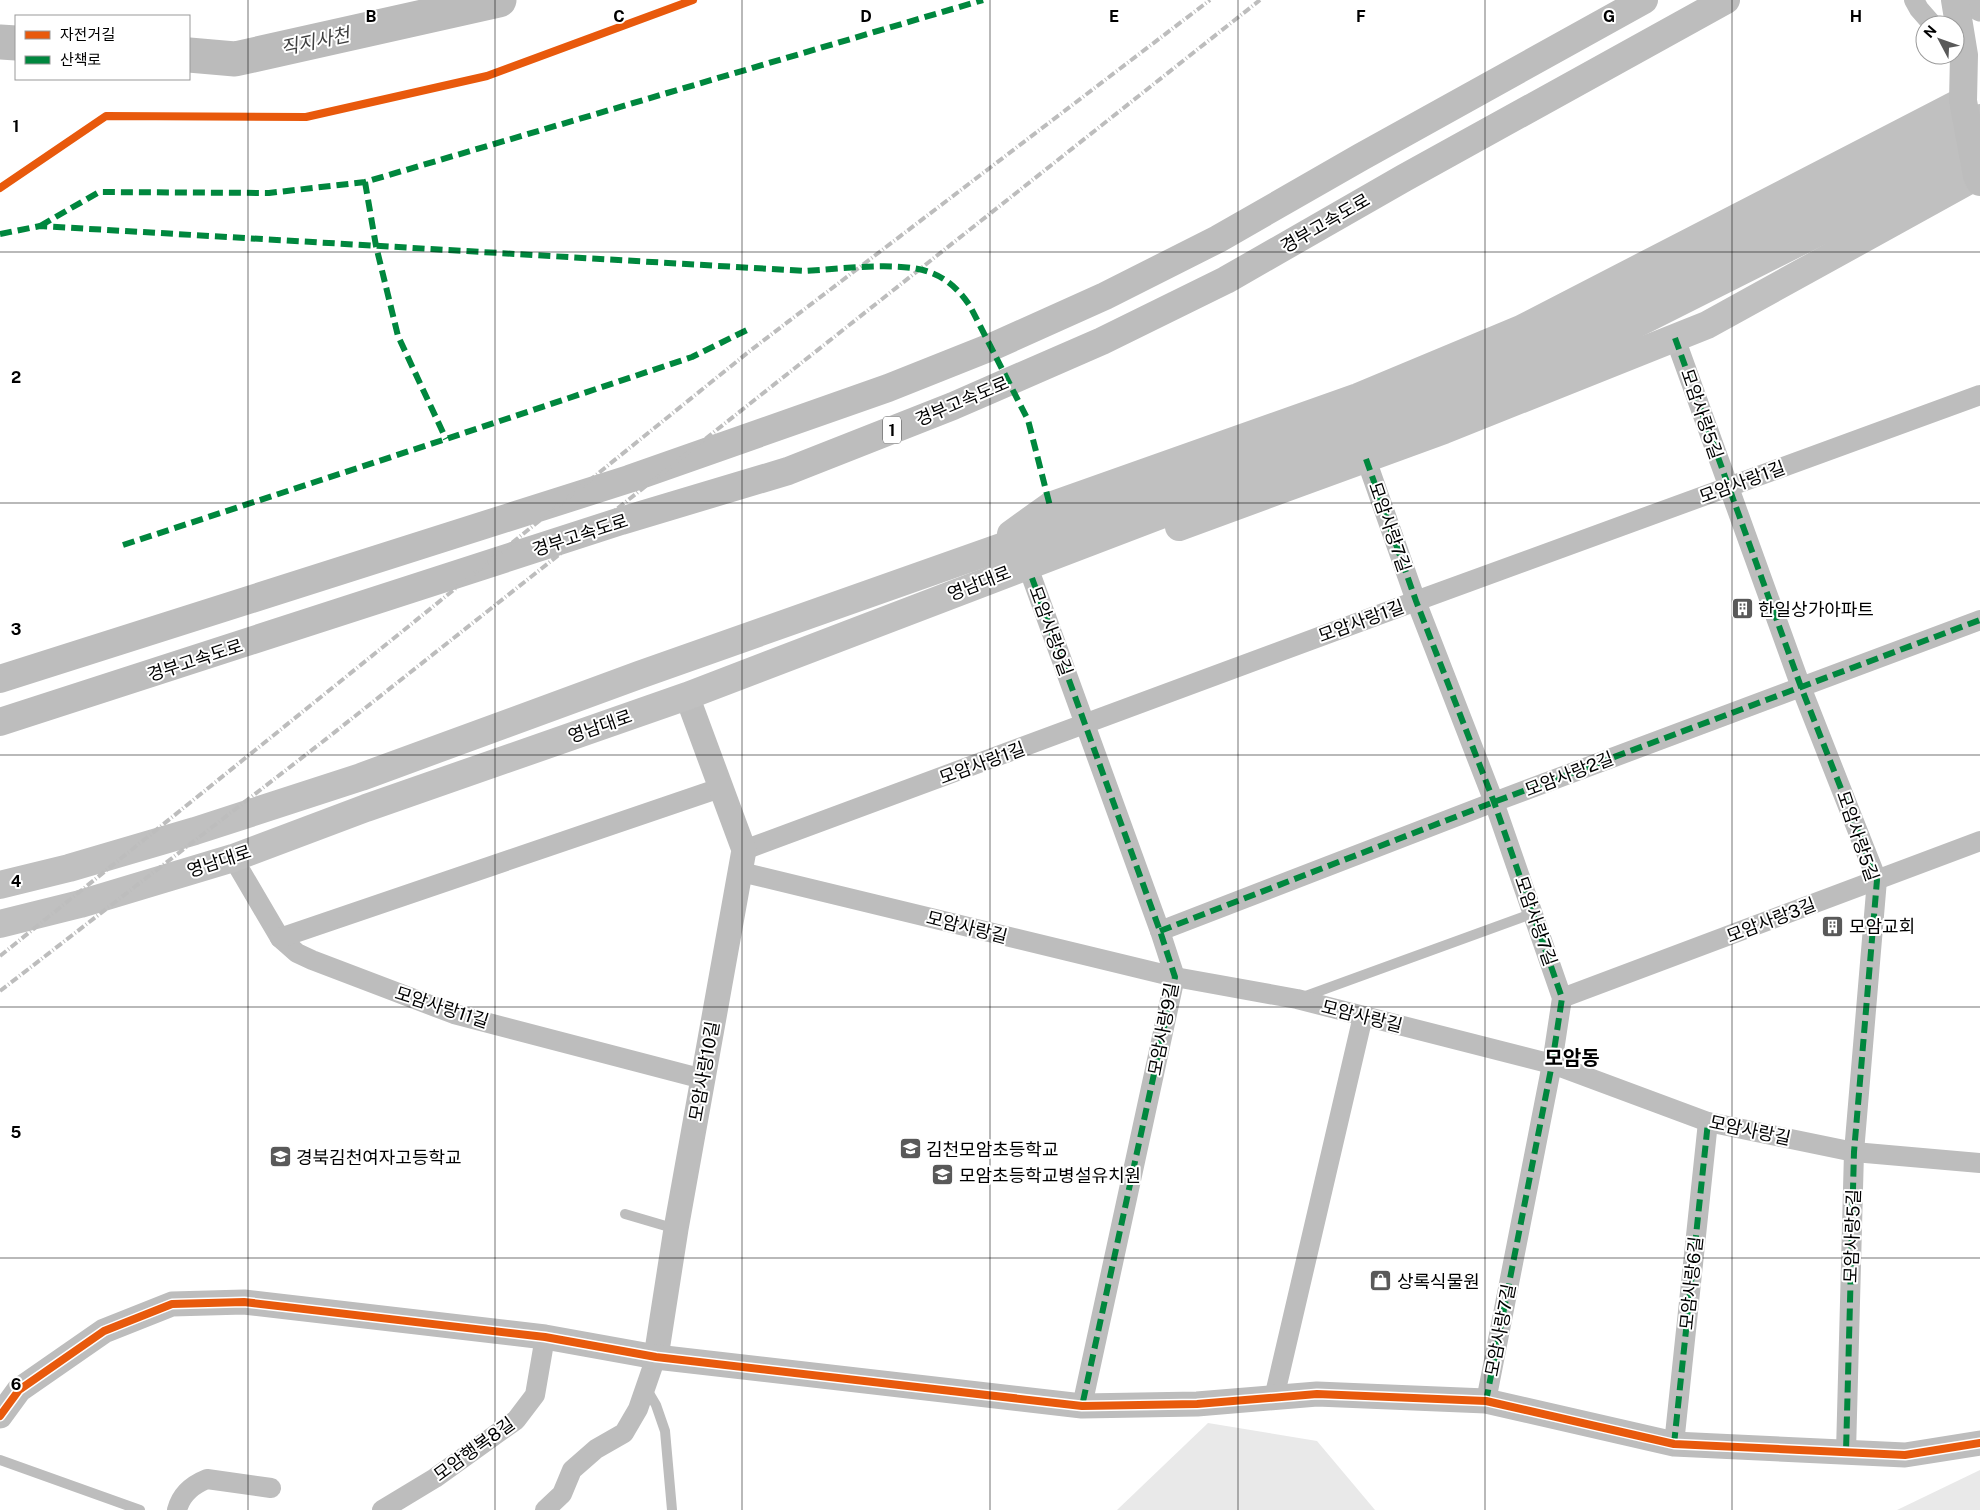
<svg xmlns="http://www.w3.org/2000/svg" width="1980" height="1510" viewBox="0 0 1980 1510" font-family="'Public Sans','Noto Sans KR',sans-serif">
<rect width="100%" height="100%" fill="#fff"/>
<g fill="#e9e9e9">
<polygon points="1208,1423 1317,1441 1375,1510 1117,1510"/>
<polygon points="1980,1470 1980,1510 1897,1510"/>
</g>
<g fill="none" stroke-linecap="round" stroke-linejoin="round">
<g stroke="#bbb" stroke-width="35">
<polyline points="0,42 16,43"/>
<polyline points="189,55 235,59 499,0"/>
</g>
<g stroke="#bdbdbd" stroke-width="10">
<polyline points="1303,997 1534,913"/>
<polyline points="625,1214 676,1229"/>
<polyline points="646,1388 656,1405 665,1431 672,1510"/>
<polyline points="0,1460 140,1510"/>
</g>
<g stroke="#bdbdbd" stroke-width="20">
<polyline points="1914,0 1919,9 1933,25"/>
<polyline points="1675,338 1801,687 1877,880 1854,1152 1846,1452"/>
<polyline points="1366,459 1416,601 1494,802 1562,998 1552,1064 1486,1401"/>
<polyline points="1032,578 1160,931 1175,977 1082,1406"/>
<polyline points="744,850 1416,601 1980,395"/>
<polyline points="233,858 280,938 297,953 312,960 454,1014 703,1079"/>
<polyline points="741,872 1175,977 1297,999 1552,1064 1708,1122 1854,1152 1980,1163"/>
<polyline points="1160,931 1494,802 1980,620"/>
<polyline points="280,938 720,788"/>
<polyline points="1562,998 1980,841"/>
<polyline points="1274,1398 1363,1016"/>
<polyline points="1674,1444 1708,1122"/>
<path d="M177,1510C181,1494 192,1485 207,1479L271,1488"/>
<polyline points="382,1510 435,1478 516,1420 535,1395 545,1337"/>
<polyline points="545,1510 562,1494 572,1470 596,1449 624,1433 638,1409 656,1357"/>
</g>
<g stroke="#bdbdbd" stroke-width="25">
<polyline points="1975,0 1980,9"/>
<polyline points="656,1357 676,1229 744,850 687,696"/>
<polyline points="0,1416 19,1390 104,1331 172,1304 244,1302 545,1337 656,1357 1082,1406 1197,1404 1317,1394 1486,1401 1674,1444 1905,1455 1980,1443"/>
</g>
<g stroke="#c0c0c0" stroke-width="28">
<polyline points="1179,527 1444,430 1707,325 1977,176"/>
<polyline points="1011,534 1050,506 1358,397 1521,329 1963,101"/>
<polyline points="0,885 69,868 195,831 361,777 639,675 1185,482 1395,404 1503,361 1621,304 1812,208 1980,118"/>
<polyline points="0,924 80,904 233,858 366,808 687,696 1514,380 1630,327 1823,230 1980,146"/>
</g>
<polyline stroke="#bdbdbd" stroke-width="28" points="1955,0 1964,55 1963,101 1977,176 1980,182"/>
<g stroke="#bdbdbd" stroke-width="28">
<polyline points="0,679 629,479 888,388 996,345 1105,296 1218,239 1361,157 1644,0"/>
<polyline points="0,722 621,521 788,471 953,406 1102,341 1226,280 1404,178 1726,0"/>
</g>
<g stroke="#bdbdbd" stroke-width="4" stroke-dasharray="8 2.5 1 2.5" stroke-linecap="butt">
<polyline points="0,956 751,350 1210,0"/>
<polyline points="0,991 321,743 1260,0"/>
</g>
<g stroke="#00873e" stroke-width="6" stroke-dasharray="12 6" stroke-linecap="butt">
<polyline points="365,182 376,246 398,336 446,439"/>
<polyline points="40,226 99,192 269,193 365,182 983,0"/>
<path d="M0,234L40,226L805,271C838,269 900,261 929,272C947,278 960,291 970,306L1028,420L1050,506"/>
<polyline points="1675,338 1801,687 1877,880 1854,1152 1846,1452"/>
<polyline points="1366,459 1416,601 1494,802 1562,998 1552,1064 1486,1401"/>
<polyline points="123,545 446,439 692,357 749,329"/>
<polyline points="1032,578 1160,931 1175,977 1082,1406"/>
<polyline points="1160,931 1494,802 1980,620"/>
<polyline points="1674,1444 1708,1122"/>
</g>
<defs>
<g id="cycleway">
<polyline points="0,188 106,116 306,117 487,76 693,0"/>
<polyline points="0,1416 19,1390 104,1331 172,1304 244,1302 545,1337 656,1357 1082,1406 1197,1404 1317,1394 1486,1401 1674,1444 1905,1455 1980,1443"/>
</g>
</defs>
<use href="#cycleway" stroke="#fff" stroke-width="11"/>
<use href="#cycleway" stroke="#e8590c" stroke-width="8"/>
</g>
<path fill="none" stroke="#000" stroke-width="1" stroke-opacity="0.55" d="M248,0V1510M495,0V1510M742,0V1510M990,0V1510M1238,0V1510M1485,0V1510M1732,0V1510M0,252H1980M0,503H1980M0,755H1980M0,1007H1980M0,1258H1980"/>
<defs>
<symbol id="building-square" viewBox="-11 -11 22 22"><rect x="-9" y="-9" width="18" height="18" rx="4" fill="#595959" stroke="#fff"/><path d="M-4-6H4V6H1V3H-1V6H-4ZM-2.5-4.3h1.7v1.8h-1.7ZM.8-4.3h1.7v1.8H.8ZM-2.5-1h1.7V.8h-1.7ZM.8-1h1.7V.8H.8Z" fill="#fff"/></symbol>
<symbol id="school-square" viewBox="-11 -11 22 22"><rect x="-9" y="-9" width="18" height="18" rx="4" fill="#595959" stroke="#fff"/><path d="M0-5L7-2L0 1L-7-2ZM-4 1L0 2.5L4 1V4Q0 6-4 4Z" fill="#fff"/></symbol>
<symbol id="shop-square" viewBox="-11 -11 22 22"><rect x="-9" y="-9" width="18" height="18" rx="4" fill="#595959" stroke="#fff"/><path d="M-5-2.5h2.3a2.7 3.5 0 0 1 5.4 0H5L5.5 6h-11ZM-1.5-2.5h3a1.5 2.3 0 0 0-3 0Z" fill="#fff"/></symbol>
</defs>
<g fill-rule="evenodd">
<use href="#building-square" x="1730" y="596" width="25" height="25"/>
<use href="#building-square" x="1820" y="914" width="25" height="25"/>
<use href="#school-square" x="898" y="1136" width="25" height="25"/>
<use href="#school-square" x="268" y="1144" width="25" height="25"/>
<use href="#school-square" x="930" y="1162" width="25" height="25"/>
<use href="#shop-square" x="1368" y="1268" width="25" height="25"/>
</g>
<g text-anchor="middle" dominant-baseline="central" stroke-width="4" stroke-linejoin="round" paint-order="stroke">
<rect fill="#fff" stroke="#4c4c4c" stroke-width="1" x="883" y="416.5" width="18" height="27" rx="4"/>
<g font-size="16" font-weight="bold" fill="#000">
<text x="892" y="430">1</text>
</g>
<g font-size="18" fill="#000" stroke="#fff">
<text transform="translate(1325 223) rotate(-30)">경부고속도로</text>
<text transform="translate(962 401) rotate(-23)">경부고속도로</text>
<text transform="translate(1702 414) rotate(71)">모암사랑5길</text>
<text transform="translate(1742 482) rotate(-20)">모암사랑1길</text>
<text transform="translate(1390 527) rotate(71)">모암사랑7길</text>
<text transform="translate(580 535) rotate(-18)">경부고속도로</text>
<text transform="translate(979 583) rotate(-21)">영남대로</text>
<text transform="translate(1361 621) rotate(-20)">모암사랑1길</text>
<text transform="translate(1051 631) rotate(70)">모암사랑9길</text>
<text transform="translate(195 660) rotate(-18)">경부고속도로</text>
<text transform="translate(600 726) rotate(-19)">영남대로</text>
<text transform="translate(982 763) rotate(-20)">모암사랑1길</text>
<text transform="translate(1569 774) rotate(-21)">모암사랑2길</text>
<text transform="translate(1858 836) rotate(71)">모암사랑5길</text>
<text transform="translate(219 861) rotate(-18)">영남대로</text>
<text transform="translate(1771 920) rotate(-21)">모암사랑3길</text>
<text transform="translate(1536 921) rotate(71)">모암사랑7길</text>
<text transform="translate(967 927) rotate(14)">모암사랑길</text>
<text transform="translate(442 1007) rotate(18)">모암사랑11길</text>
<text transform="translate(1362 1016) rotate(14)">모암사랑길</text>
<text transform="translate(1163 1029) rotate(-79)">모암사랑9길</text>
<text transform="translate(704 1071) rotate(-80)">모암사랑10길</text>
<text transform="translate(1750 1130) rotate(12)">모암사랑길</text>
<text transform="translate(1852 1236) rotate(-88)">모암사랑5길</text>
<text transform="translate(1691 1283) rotate(-84)">모암사랑6길</text>
<text transform="translate(1500 1330) rotate(-79)">모암사랑7길</text>
<text transform="translate(474 1449) rotate(-36)">모암행복8길</text>
</g>
<g font-size="18" fill="#000" stroke="#fff" text-anchor="start">
<text x="1758" y="609">한일상가아파트</text>
<text x="1849" y="926">모암교회</text>
<text x="926" y="1149">김천모암초등학교</text>
<text x="296" y="1157">경북김천여자고등학교</text>
<text x="959" y="1175">모암초등학교병설유치원</text>
<text x="1397" y="1281">상록식물원</text>
</g>
<g font-size="19" font-style="italic" fill="#3f3f3f" stroke="#fff">
<text transform="translate(315 41) rotate(-12)">직지사천</text>
</g>
<g font-size="20" font-weight="bold" fill="#000" stroke="#fff">
<text x="1572" y="1058">모암동</text>
</g>
</g>
<g font-size="16" text-anchor="middle" font-weight="bold" fill="#000" stroke="#fff" stroke-width="4" stroke-linejoin="round" paint-order="stroke">
<text x="371" y="22">B</text>
<text x="619" y="22">C</text>
<text x="866" y="22">D</text>
<text x="1114" y="22">E</text>
<text x="1361" y="22">F</text>
<text x="1609" y="22">G</text>
<text x="1856" y="22">H</text>
<text x="16" y="132">1</text>
<text x="16" y="383">2</text>
<text x="16" y="635">3</text>
<text x="16" y="887">4</text>
<text x="16" y="1138">5</text>
<text x="16" y="1390">6</text>
</g>
<rect x="15" y="15" width="175" height="65" fill="#ffffff" stroke="#999999"/>
<rect x="25" y="31" width="25" height="8" fill="#e8590c" stroke="#999999"/>
<text x="60" y="40" font-size="15" fill="#000000">자전거길</text>
<rect x="25" y="56" width="25" height="8" fill="#00873e" stroke="#999999"/>
<text x="60" y="65" font-size="15" fill="#000000">산책로</text>
<g transform="translate(1940 40) rotate(311)"><circle r="24" fill="#ffffff" stroke="#999999"/>
<path d="M0-4L9 19L0 12L-9 19Z" fill="#595959"/>
<text y="-8" font-size="14" font-weight="bold" text-anchor="middle" fill="#000000">N</text>
</g>
</svg>
